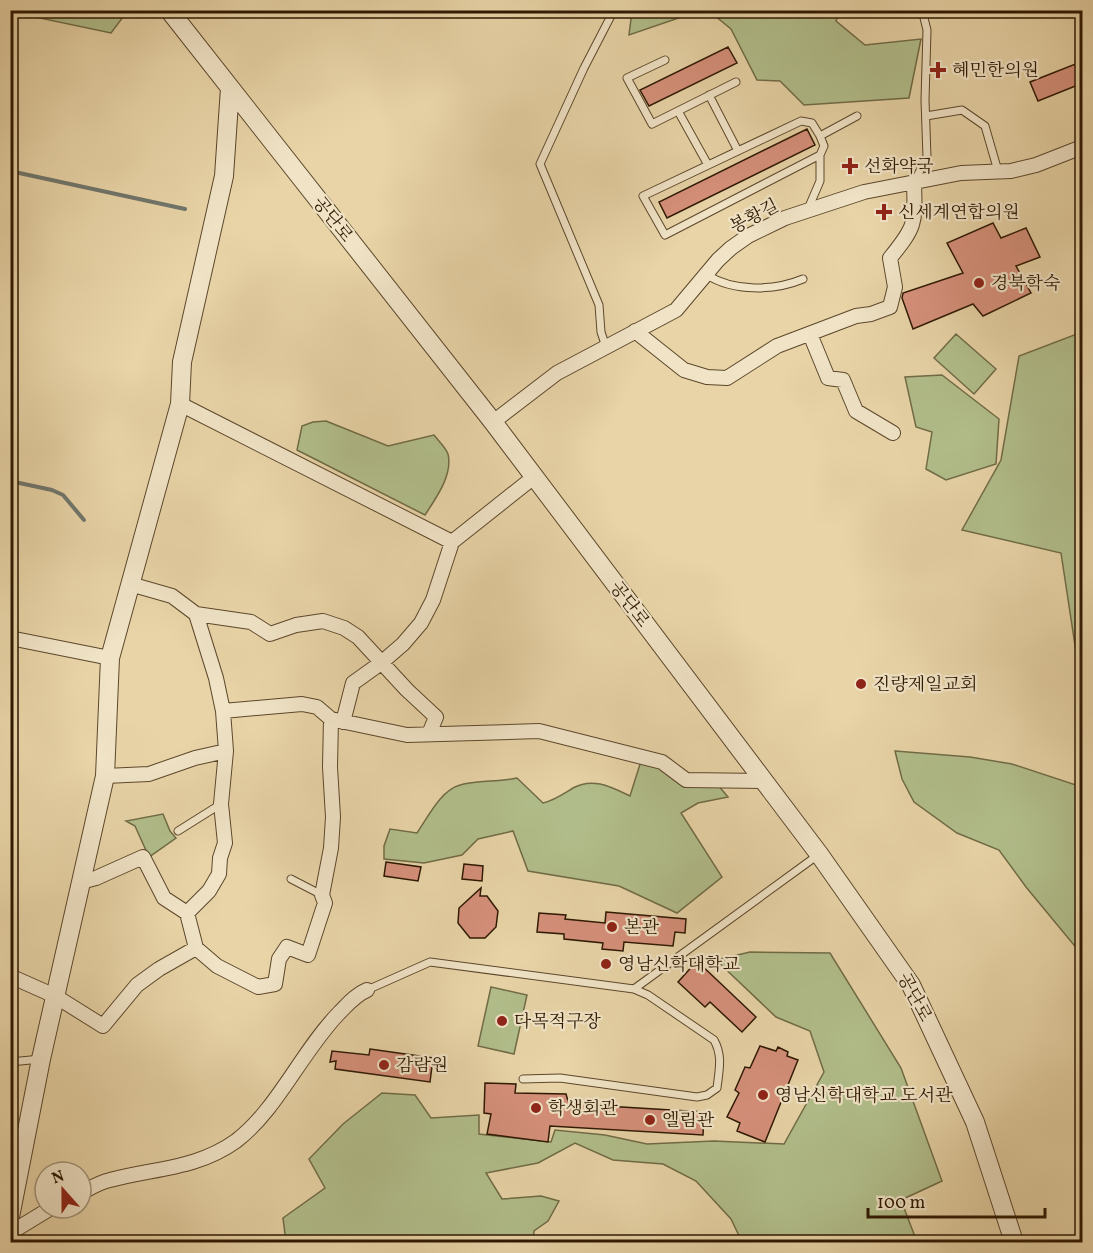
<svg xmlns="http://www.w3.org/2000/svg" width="1093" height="1253" font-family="Vollkorn,'Noto Serif KR',serif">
<rect width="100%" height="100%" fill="#e8d4a7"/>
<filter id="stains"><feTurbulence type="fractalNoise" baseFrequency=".00333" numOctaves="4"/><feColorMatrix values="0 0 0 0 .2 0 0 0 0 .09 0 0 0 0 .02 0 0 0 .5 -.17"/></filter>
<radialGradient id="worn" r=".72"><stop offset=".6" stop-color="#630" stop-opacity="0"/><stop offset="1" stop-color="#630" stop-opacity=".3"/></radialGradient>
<!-- green -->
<path fill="#b1be8b" stroke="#706b46" stroke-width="1.5" d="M11 10H123L126 13 111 33 11 12Z
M632 11V10L699 11 629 35Z
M709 11H840L836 21 865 45 921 39 909 98 804 105 780 81 757 80 731 29Z
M1082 332V668L1078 665 1061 553 962 530 1001 460 1019 356Z
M956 334 996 369 974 394 934 358Z
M942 375 999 419 996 464 946 480 926 469 932 432 916 427 905 377Z
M326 421 388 446 434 435C438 440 446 448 448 454 453 475 436 498 425 515L297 450 302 426 313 422Z
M895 751 970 757 1012 764 1082 787V946L1078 950 1026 887 999 850 957 833 914 802 902 779Z
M641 761 717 784 728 797 698 803 681 813 722 877 677 913 619 886 528 871 513 831 478 839 462 855 424 863 384 859V846L390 829 417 833C428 817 441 790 460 785 475 780 499 782 517 778L543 803C555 800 563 794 573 788 593 777 611 787 630 796Z
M163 814 170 831 176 838 149 857 135 826 126 821Z
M750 952 830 953 901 1068 942 1181 901 1200 917 1242H742L731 1219 696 1181 663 1164 613 1160 575 1143 538 1163 486 1173 502 1199 541 1196 559 1201 548 1221 534 1231 533 1242H286L283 1218 325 1188 309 1159 343 1124 382 1093 415 1095 431 1118 479 1115V1134L551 1142 555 1130 605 1135 647 1144 714 1141 784 1144 824 1072 810 1031 776 1017 716 960Z
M491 987 527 995 514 1054 478 1046Z"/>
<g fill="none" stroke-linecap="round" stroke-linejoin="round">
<!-- stream -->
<path stroke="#70766c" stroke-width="4" d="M10 171 185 209
M10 481 52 490 63 495 84 520"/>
</g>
<!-- building -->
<path fill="#d6907b" stroke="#2e1802" stroke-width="1.5" d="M728 47 737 63 649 106 640 90Z
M1083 61V83L1038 101 1030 82Z
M807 129 815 145 667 218 659 202Z
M993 223 1001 238 1026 228 1040 257 1016 266 1031 293 983 316 973 304 913 329 902 298 903 293 963 273 947 243Z
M386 862 421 867 418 881 384 876Z
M464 864 483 866 482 881 462 879Z
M481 888 480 896H487L498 911 496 927 485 938H470L458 923 459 908Z
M606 912 686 919 685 933 675 932 673 946 624 942 623 951 602 949 603 943 564 939V934L537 932 539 913 566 915 565 919 605 923Z
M697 961 756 1017 742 1032 710 1002 705 1007 678 982Z
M760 1046 776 1051 778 1047 788 1052 787 1056 798 1060 765 1142 737 1131 740 1123 727 1117 739 1093 735 1090 745 1067 750 1068Z
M370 1049 433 1058 430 1082 335 1069 336 1061 330 1062 332 1051 369 1055Z
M485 1083 516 1084 515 1093 566 1094 568 1101 589 1103V1105L704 1112 703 1135 550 1126 548 1142 487 1134 491 1114 484 1113Z"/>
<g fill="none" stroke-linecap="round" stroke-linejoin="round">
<defs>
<path id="service" d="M665 60 627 78 652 124 736 82
M709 95 738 151
M678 111 708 165
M926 116 962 110 985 126 998 171
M820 136 812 123 801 121 643 196 665 235 820 155
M914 182 927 157 925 100 927 30 922 10
M808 209 820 181V155L824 146 820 136 857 116
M707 275C734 292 774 291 803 279
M606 347 601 332 599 305 540 164 584 68 614 10
M178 831 221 804
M291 879 322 895
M634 989 818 855
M367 990 430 962 634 989 648 995 714 1040C723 1056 719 1070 717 1088L707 1095 697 1097 560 1078 523 1079
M10 1062 41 1059"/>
<path id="minor" d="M635 331 684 370 707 377 727 378 777 346 856 316 871 314 890 307 895 287 890 258C917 225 915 223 914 182
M810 334 828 378 843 380 856 411 893 433
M180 404 452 542 534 477
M493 422 557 373 676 310 718 260 731 248 748 236 785 218 864 192 961 173 1011 171 1036 165 1082 147
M196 614 251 622 270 634 296 625 323 621 344 628 358 637 407 690 436 717 429 734
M10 638 110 658
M223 711 302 704 317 707 331 719 407 735 539 731 662 762 686 780 764 781
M343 722 353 683 381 663 403 644 421 623 433 600 452 542
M105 776 149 774 195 758 226 751 223 711 216 678 196 614 172 596 130 584
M81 882 96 878 143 857 164 898 187 913 196 948
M187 913 209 891 219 874 220 858 225 843 221 804 226 751
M10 976 55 996 103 1026 137 985 159 969 196 948 217 966 258 987 275 984 279 959 287 947 308 955 325 903 322 895 331 848 333 817 330 767 331 719
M81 1193C90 1188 100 1182 110 1180 155 1168 197 1169 236 1141 277 1110 302 1051 339 1013 348 1004 355 995 367 990
M10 1233 51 1208"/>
<path id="tertiary" d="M169 10 493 422 819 854 911 985 975 1122 1014 1242
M10 1217 41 1059 105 776 110 658 180 404 182 362 224 176 230 88"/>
</defs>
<!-- service casing -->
<use href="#service" stroke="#5c472b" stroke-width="9"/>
<!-- minor casing -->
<use href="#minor" stroke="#5c472b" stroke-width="16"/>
<!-- tertiary casing -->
<use href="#tertiary" stroke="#5c472b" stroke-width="20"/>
<!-- service -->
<use href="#service" stroke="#f0e3c6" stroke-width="7"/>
<!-- minor -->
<use href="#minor" stroke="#f0e3c6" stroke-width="14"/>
<!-- tertiary -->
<use href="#tertiary" stroke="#f0e3c6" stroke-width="18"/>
</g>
<!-- markers -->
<g fill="#8f2418" stroke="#f0e3c6" stroke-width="2">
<path d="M935 61h6v6h6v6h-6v6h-6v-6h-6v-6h6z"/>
<path d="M847 157h6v6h6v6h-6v6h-6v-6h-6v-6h6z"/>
<path d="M881 203h6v6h6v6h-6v6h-6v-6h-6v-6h6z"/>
<circle cx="979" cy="283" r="6"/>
<circle cx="861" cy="684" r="6"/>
<circle cx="612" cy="927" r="6"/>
<circle cx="606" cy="964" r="6"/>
<circle cx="502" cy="1021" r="6"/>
<circle cx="384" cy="1065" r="6"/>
<circle cx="763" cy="1095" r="6"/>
<circle cx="536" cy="1108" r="6"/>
<circle cx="650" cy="1120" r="6"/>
</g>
<g text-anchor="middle" stroke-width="4.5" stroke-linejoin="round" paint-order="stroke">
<!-- poi labels -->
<g font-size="18" fill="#2e1802" stroke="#f0e3c6" text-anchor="start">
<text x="952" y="76">혜민한의원</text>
<text x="864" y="172">선화약국</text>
<text x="898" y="218">신세계연합의원</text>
<text x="991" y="289">경북학숙</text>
<text x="873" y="690">진량제일교회</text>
<text x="624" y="933">본관</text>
<text x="618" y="970">영남신학대학교</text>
<text x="514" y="1027">다목적구장</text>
<text x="396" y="1071">감람원</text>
<text x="775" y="1101">영남신학대학교 도서관</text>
<text x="548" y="1114">학생회관</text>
<text x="662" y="1126">엘림관</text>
</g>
<!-- street labels -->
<g font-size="18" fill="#2e1802" stroke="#f0e3c6">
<text transform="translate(754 216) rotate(-28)" y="6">봉황길</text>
<text transform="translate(333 219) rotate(52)" y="6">공단로</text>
<text transform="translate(630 604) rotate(53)" y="6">공단로</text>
<text transform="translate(915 997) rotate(62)" y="6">공단로</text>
</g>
</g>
<!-- margin -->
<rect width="1093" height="1253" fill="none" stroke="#e8d4a7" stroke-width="36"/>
<rect x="12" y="12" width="1069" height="1229" fill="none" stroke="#2e1802" stroke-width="3"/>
<rect x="18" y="18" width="1057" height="1217" fill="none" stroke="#2e1802" stroke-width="1.5"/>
<!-- north arrow -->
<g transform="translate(63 1190) rotate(339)"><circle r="28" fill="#f0e3c6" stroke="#a29278" stroke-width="1.5"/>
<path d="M0-4.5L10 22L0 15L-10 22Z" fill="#8f2418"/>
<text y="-9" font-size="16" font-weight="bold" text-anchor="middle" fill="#2e1802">N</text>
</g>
<!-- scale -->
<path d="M868 1208v9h177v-9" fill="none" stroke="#2e1802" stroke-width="3"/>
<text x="877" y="1208" font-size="18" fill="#2e1802" stroke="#f0e3c6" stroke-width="4.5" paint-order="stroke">100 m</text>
<rect width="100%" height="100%" filter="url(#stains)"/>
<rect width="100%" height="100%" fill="url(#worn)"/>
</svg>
